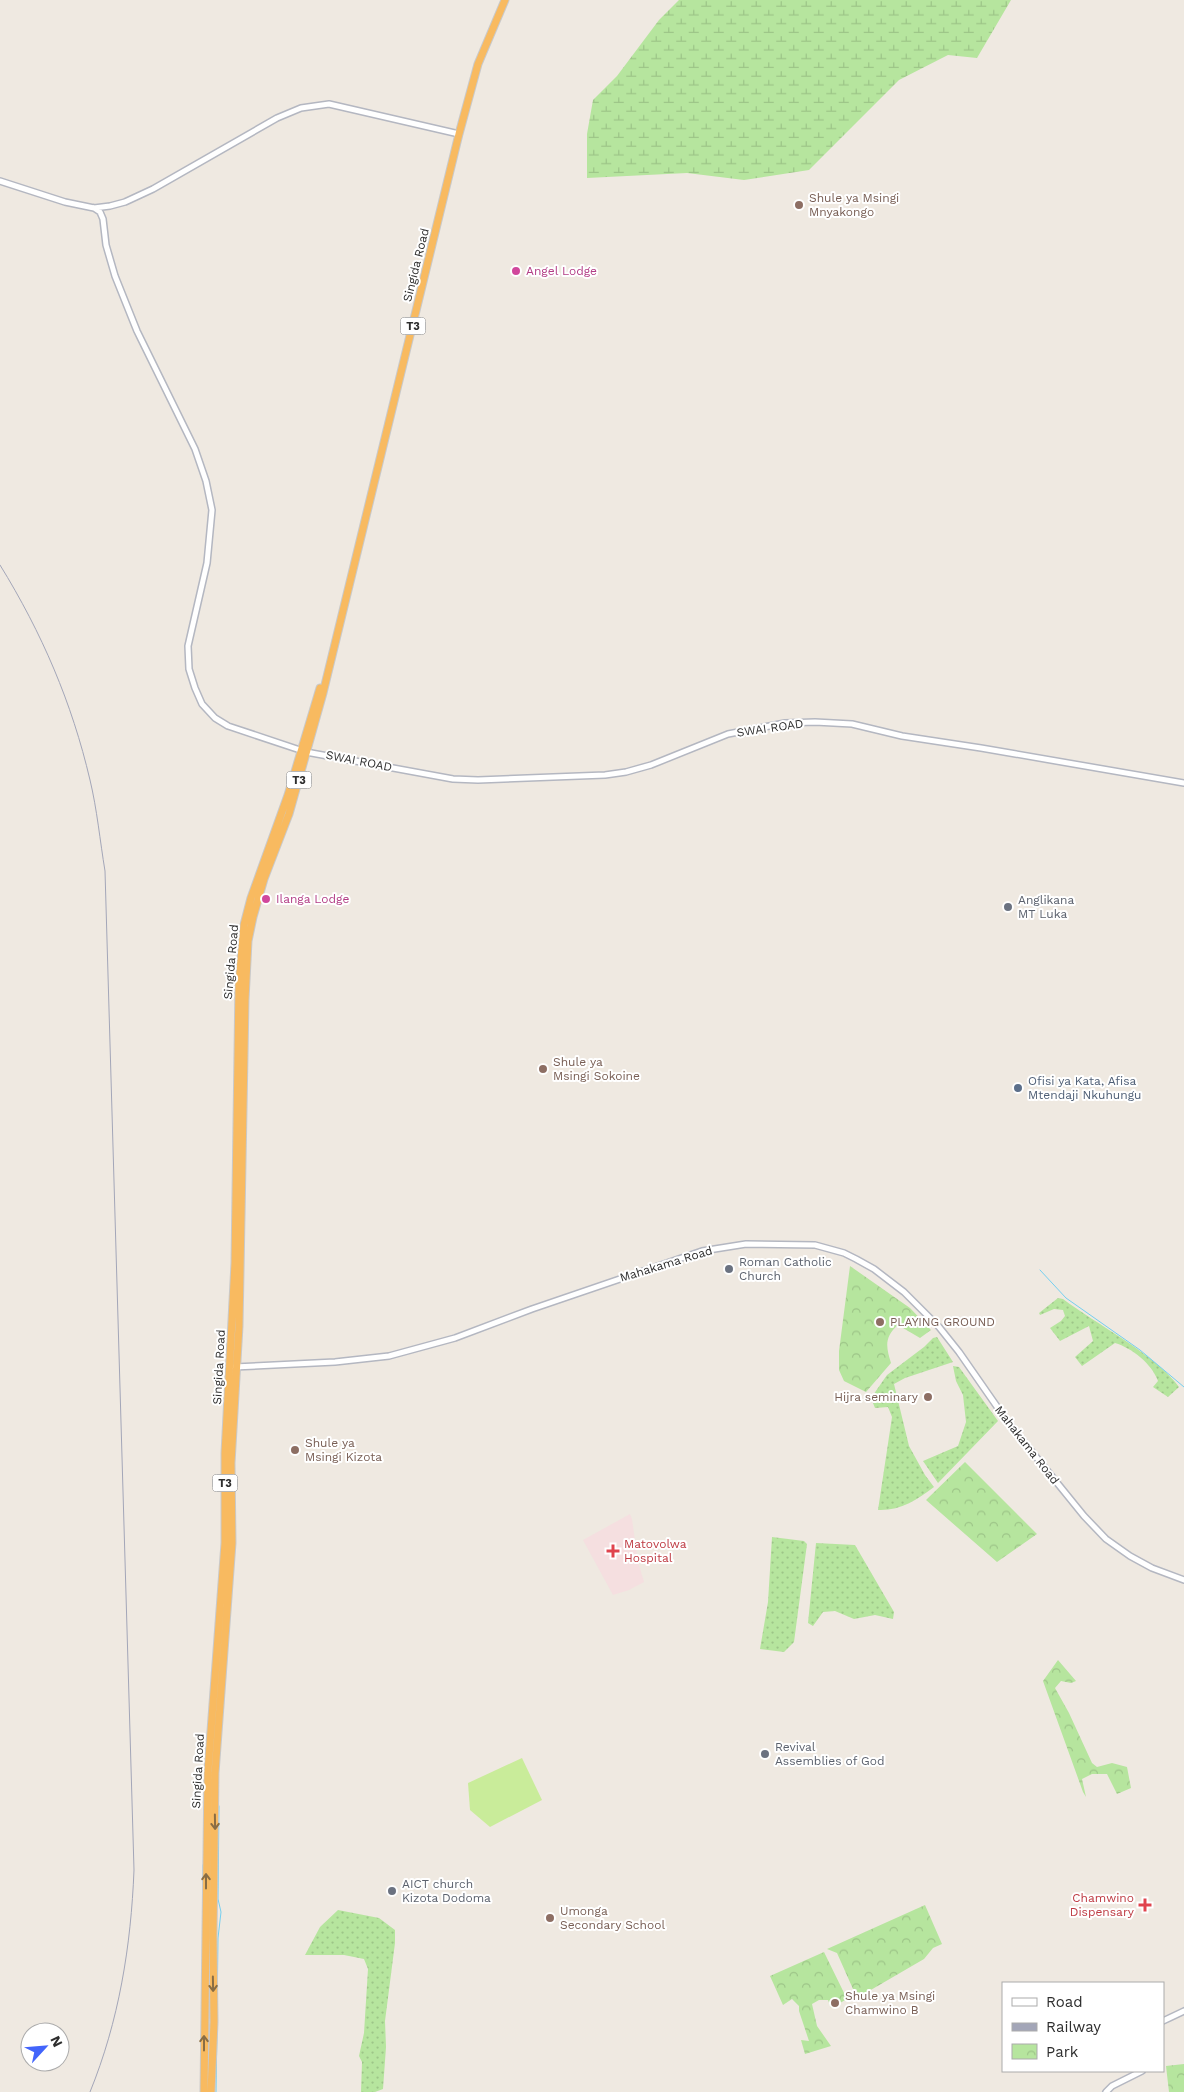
<svg xmlns="http://www.w3.org/2000/svg" width="1184" height="2092" font-family="'Work Sans',sans-serif">
<defs>
<pattern id="grass-dots" width="8" height="8" patternUnits="userSpaceOnUse" patternTransform="scale(1.25)"><rect width="8" height="8" fill="#b6e59e"/><path d="M2 2h.1M6 6h.1" fill="none" stroke="#9dc588" stroke-width="1.8" stroke-linecap="round"/></pattern>
<pattern id="wetland-marsh" width="20" height="14" patternUnits="userSpaceOnUse" patternTransform="scale(1.25)"><rect width="20" height="14" fill="#b6e59e"/><path d="M1 5h8M5 5V1M11 12h8M15 12V8" fill="none" stroke="#9dc588"/></pattern>
<pattern id="park-crowns" width="20" height="18" patternUnits="userSpaceOnUse" patternTransform="scale(1.25)"><rect width="20" height="18" fill="#b6e59e"/><path d="M2 6a3 3 0 1 1 6 0M12 15a3 3 0 1 1 6 0" fill="none" stroke="#9dc588"/></pattern>
</defs>
<rect width="100%" height="100%" fill="#efe9e1"/>
<!-- medical -->
<path fill="#f5dfe0" d="M630 1514 632 1519 638 1562 644 1582 629 1590 613 1595 583 1540Z"/>
<!-- grass -->
<path fill="url(#grass-dots)" d="M1058 1298 1063 1299C1096 1324 1155 1354 1179 1387L1168 1397 1153 1387 1158 1381C1152 1364 1132 1348 1115 1343L1082 1366 1075 1357 1093 1341 1089 1326 1060 1341 1050 1328 1061 1321 1065 1316 1063 1310 1054 1309 1040 1315 1039 1313Z
M937 1337 953 1362 905 1378 894 1384 909 1446 925 1475 934 1487C917 1500 900 1511 878 1510L892 1417 888 1407 875 1408 871 1398 887 1375 924 1347 933 1338Z
M953 1366 959 1367 998 1421 938 1483 923 1461 958 1446 966 1422 963 1395 956 1381Z
M772 1537 804 1541 807 1544 794 1642 784 1652 760 1649 768 1602Z
M816 1543 855 1545 894 1612 893 1619 875 1615 854 1619 835 1611 823 1612 813 1626 808 1623Z
M338 1910 379 1918 395 1930V1943L385 2021 386 2047 383 2089 375 2092H361L362 2062 359 2056 364 2033 368 1969 364 1959 344 1955H305L320 1927Z"/>
<!-- wetland -->
<path fill="url(#wetland-marsh)" d="M679 0H1011L977 58 948 55 899 80 809 170 744 180 687 173 587 178V134L593 100 617 76 659 20Z"/>
<!-- park -->
<path fill="url(#park-crowns)" d="M850 1266 910 1308 931 1330 920 1338 898 1325C884 1337 886 1347 891 1363L866 1392 844 1381 839 1370V1351Z
M965 1462 1037 1534 997 1562 926 1500Z
M1058 1660 1076 1681 1071 1683 1061 1681 1055 1688 1069 1713 1092 1763 1097 1767 1112 1763 1127 1767 1131 1788 1117 1794 1107 1774H1092L1082 1779 1086 1797 1083 1792 1043 1681Z
M925 1905 942 1944 933 1948 924 1959 857 1998 837 1953 827 1949Z
M824 1952 847 1999 831 2008 828 2000H819L812 2004 817 2026 831 2046 805 2054 801 2040 809 2041 799 2011V2006L792 1999 783 2005 770 1976Z
M1184 2064V2092H1169L1166 2066Z"/>
<!-- pitch -->
<path fill="#c9ec9a" d="M522 1758 542 1800 490 1827 470 1810 468 1783Z"/>
<g fill="none" stroke-linecap="round" stroke-linejoin="round">
<!-- stream -->
<path stroke="#75cff0" stroke-width="1" d="M1040 1270 1066 1298 1140 1350 1184 1387
M203 1888V1865
M217 2017 218 1938 221 1912 218 1899 219 1806
M216 2092 217 2029"/>
<defs>
<path id="tertiary" d="M0 181 65 202 94 208 110 206 125 202 153 189 277 118 301 108 329 104 459 134
M94 208 100 212 103 219 106 245 115 276 137 331 195 449 206 481 212 510 207 563 188 646 189 669 195 688 202 704 215 718 228 726 306 752 453 779 478 780 605 775 626 772 651 765 728 734 785 723 815 722 852 724 902 736 981 748 1184 783
M234 1367 335 1362 389 1356 455 1338 532 1309 702 1251 746 1244 815 1245 844 1253 856 1259 874 1269 904 1292 939 1327 959 1352 1007 1421 1084 1516 1106 1539 1130 1556 1152 1568 1184 1580
M1163 2021 1184 2011
M1106 2092 1112 2086 1142 2071"/>
<path id="trunk" d="M204 2092 208 1771 225 1543V1453L235 1263 239 983 244 925 251 898 288 795 320 688
M211 2092 214 2022 213 1937 215 1773 232 1543 231 1463 239 1326 245 1000 248 941 253 917 264 879 289 814 323 693 459 134 478 64 505 0"/>
</defs>
<!-- tertiary casing -->
<use href="#tertiary" stroke="#b4b7c1" stroke-width="8"/>
<!-- trunk casing -->
<use href="#trunk" stroke="#c9c9c9" stroke-width="9"/>
<!-- tertiary -->
<use href="#tertiary" stroke="#fff" stroke-width="5"/>
<!-- trunk -->
<use href="#trunk" stroke="#f8ba60" stroke-width="7"/>
<!-- rail -->
<path stroke="#a3a6b8" stroke-width="1" d="M0 565C42 633 72 703 90 780 97 809 100 841 105 871L134 1870C131 1946 119 2021 90 2092"/>
</g>
<!-- one-way arrows -->
<defs><path id="oneway-shaft" d="M-6 0H5M1.5-3L5.5 0L1.5 3" fill="none" stroke-width="1.6" stroke-linecap="round" stroke-linejoin="round" transform="scale(1.25)"/></defs>
<g stroke="#896d44">
<use href="#oneway-shaft" transform="translate(215 1822) rotate(89)"/>
<use href="#oneway-shaft" transform="translate(206 1881) rotate(-90)"/>
<use href="#oneway-shaft" transform="translate(213 1984) rotate(89)"/>
<use href="#oneway-shaft" transform="translate(204 2043) rotate(-90)"/>
</g>
<!-- markers -->
<g fill="#8d6e63" stroke="#fff" stroke-width="2">
<circle cx="799" cy="205" r="5"/>
<circle cx="543" cy="1069" r="5"/>
<circle cx="880" cy="1322" r="5"/>
<circle cx="928" cy="1397" r="5"/>
<circle cx="295" cy="1450" r="5"/>
<circle cx="550" cy="1918" r="5"/>
<circle cx="835" cy="2003" r="5"/>
</g>
<g fill="#d1479c" stroke="#fff" stroke-width="2">
<circle cx="516" cy="271" r="5"/>
<circle cx="266" cy="899" r="5"/>
</g>
<g fill="#6b7280" stroke="#fff" stroke-width="2">
<circle cx="1008" cy="907" r="5"/>
<circle cx="729" cy="1269" r="5"/>
<circle cx="765" cy="1754" r="5"/>
<circle cx="392" cy="1891" r="5"/>
</g>
<circle fill="#5c6f8a" stroke="#fff" stroke-width="2" cx="1018" cy="1088" r="5"/>
<g fill="#e0444e" stroke="#fff" stroke-width="2">
<path d="M610.5 1543.5h5v5h5v5h-5v5h-5v-5h-5v-5h5z"/>
<path d="M1142.5 1897.5h5v5h5v5h-5v5h-5v-5h-5v-5h5z"/>
</g>
<g text-anchor="middle" stroke-width="4" stroke-linejoin="round" paint-order="stroke">
<!-- shield labels -->
<g fill="#fff" stroke="#6d6d6d" stroke-width="1">
<rect x="400.5" y="317.5" width="25" height="17" rx="4"/>
<rect x="286.5" y="771.5" width="25" height="17" rx="4"/>
<rect x="212.5" y="1474.5" width="25" height="17" rx="4"/>
</g>
<g font-size="11" font-weight="bold" fill="#2e2e2e">
<text x="413" y="330">T3</text>
<text x="299" y="784">T3</text>
<text x="225" y="1487">T3</text>
</g>
<!-- education labels -->
<g font-size="12" fill="#785e54" stroke="#fff" text-anchor="start">
<text x="809" y="202">Shule ya Msingi<tspan x="809" dy="14">Mnyakongo</tspan></text>
<text x="553" y="1066">Shule ya<tspan x="553" dy="14">Msingi Sokoine</tspan></text>
<text x="890" y="1326">PLAYING GROUND</text>
<text x="918" y="1401" text-anchor="end">Hijra seminary</text>
<text x="305" y="1447">Shule ya<tspan x="305" dy="14">Msingi Kizota</tspan></text>
<text x="560" y="1915">Umonga<tspan x="560" dy="14">Secondary School</tspan></text>
<text x="845" y="2000">Shule ya Msingi<tspan x="845" dy="14">Chamwino B</tspan></text>
</g>
<!-- street labels -->
<g font-size="12" fill="#2e2e2e" stroke="#fff">
<text transform="translate(416 265) rotate(-76)" y="4">Singida Road</text>
<text transform="translate(770 728) rotate(-8)" y="4">SWAI ROAD</text>
<text transform="translate(359 761) rotate(11)" y="4">SWAI ROAD</text>
<text transform="translate(231 962) rotate(-85)" y="4">Singida Road</text>
<text transform="translate(666 1264) rotate(-17)" y="4">Mahakama Road</text>
<text transform="translate(219 1367) rotate(-87)" y="4">Singida Road</text>
<text transform="translate(1027 1445) rotate(52)" y="4">Mahakama Road</text>
<text transform="translate(198 1771) rotate(-87)" y="4">Singida Road</text>
</g>
<!-- hotel labels -->
<g font-size="12" fill="#b23c85" stroke="#fff" text-anchor="start">
<text x="526" y="275">Angel Lodge</text>
<text x="276" y="903">Ilanga Lodge</text>
</g>
<!-- worship labels -->
<g font-size="12" fill="#5b616d" stroke="#fff" text-anchor="start">
<text x="1018" y="904">Anglikana<tspan x="1018" dy="14">MT Luka</tspan></text>
<text x="739" y="1266">Roman Catholic<tspan x="739" dy="14">Church</tspan></text>
<text x="775" y="1751">Revival<tspan x="775" dy="14">Assemblies of God</tspan></text>
<text x="402" y="1888">AICT church<tspan x="402" dy="14">Kizota Dodoma</tspan></text>
</g>
<!-- service labels -->
<g font-size="12" fill="#4e5e75" stroke="#fff" text-anchor="start">
<text x="1028" y="1085">Ofisi ya Kata, Afisa<tspan x="1028" dy="14">Mtendaji Nkuhungu</tspan></text>
</g>
<!-- health labels -->
<g font-size="12" fill="#be3a42" stroke="#fff" text-anchor="start">
<text x="624" y="1548">Matovolwa<tspan x="624" dy="14">Hospital</tspan></text>
<text x="1134" y="1902" text-anchor="end">Chamwino<tspan x="1134" dy="14">Dispensary</tspan></text>
</g>
</g>
<!-- legend -->
<rect x="1002" y="1982" width="162" height="90" fill="#ffffff" stroke="#ababab"/>
<rect x="1012" y="1998" width="25" height="8" fill="#ffffff" stroke="#ababab"/>
<text x="1046" y="2007" font-size="15" fill="#2e2e2e">Road</text>
<rect x="1012" y="2023" width="25" height="8" fill="#a3a6b8" stroke="#ababab"/>
<text x="1046" y="2032" font-size="15" fill="#2e2e2e">Railway</text>
<rect x="1012" y="2044" width="25" height="15" fill="url(#park-crowns)" stroke="#ababab"/>
<text x="1046" y="2057" font-size="15" fill="#2e2e2e">Park</text>
<!-- north arrow -->
<g transform="translate(45 2047) rotate(64)"><circle r="24" fill="#ffffff" stroke="#ababab"/>
<path d="M0-4L9 19L0 12L-9 19Z" fill="#4264fb"/>
<text y="-8" font-size="14" font-weight="bold" text-anchor="middle" fill="#2e2e2e">N</text>
</g>
</svg>
